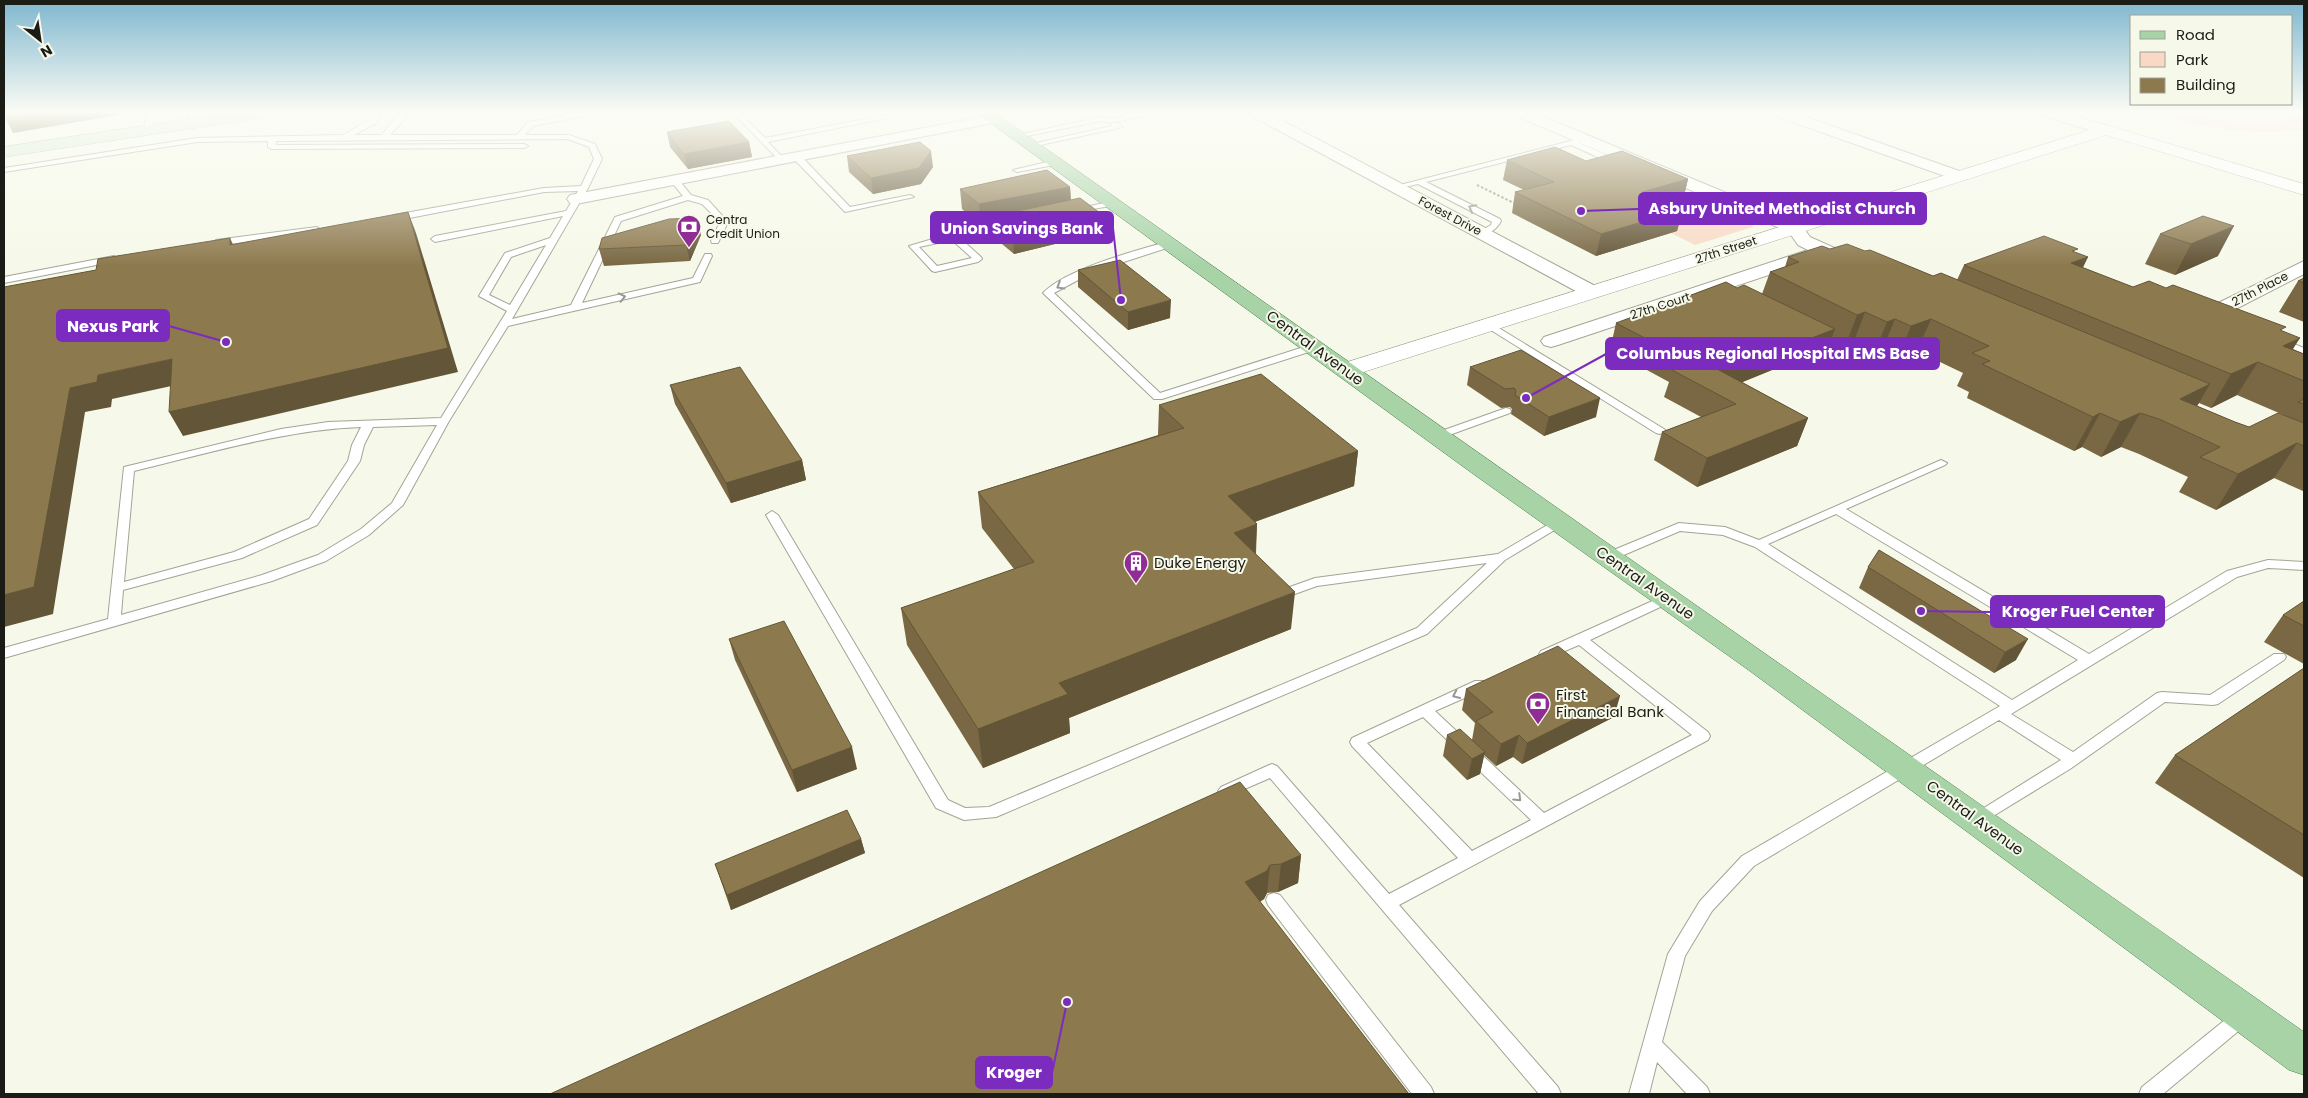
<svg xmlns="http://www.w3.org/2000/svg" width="2308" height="1098" font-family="Poppins,sans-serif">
<rect width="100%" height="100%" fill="#f6f9e9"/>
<!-- green -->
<path fill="#f9d9c5" d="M2146 112C2155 112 2165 111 2173 112 2195 115 2285 137 2296 112H2304V129C2251 136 2197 127 2146 112Z
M1696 195 1750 218 1753 227 1695 245 1671 233 1637 213Z"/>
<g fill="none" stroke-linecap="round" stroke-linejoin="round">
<defs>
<path id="service" d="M147 112H155L152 130 148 132 144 130Z
M189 112H197L196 125 189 123Z
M372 112H380L381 115 376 123 354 135H382L400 112H408L407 116 390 135H517L528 122 587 112H603L533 126 525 135H569L595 144 602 159 588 188 512 319 571 305 615 217 683 196 670 180 671 178H677L691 195 708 200 728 222 718 243H712L711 241 720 222 702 204 688 200 621 221 582 303 693 278 705 254H711L712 256 700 282 508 326 449 421 403 505 369 535 326 561 272 581 4 658V648L108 619 124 467 281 429 328 422 441 418 507 311 479 296 505 253 550 238 563 216 435 242 431 239 435 236 566 211 578 191 544 192 394 221 390 218 394 215 544 188 581 186 594 159 589 147 568 139 276 141V145L524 144 528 146 524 148 272 149 268 147V141L197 142 4 172V168L197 138 343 135 370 120 373 115ZM546 245 510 305 489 295 511 257ZM437 425 392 503 361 529 318 555 262 575 121 615 123 590 242 558 317 525 360 461 364 445 373 427ZM361 427 352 445 348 461 309 519 234 552 124 582 134 471C209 453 284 430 361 427Z
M732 112 742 114 758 112 745 118 765 138 893 114 891 112H899L902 115 768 142 784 159 780 161Z
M1146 112H1161L1110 123 1101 121 1017 138 1013 136 1101 117 1110 119Z
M1112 123H1118L1123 127 1031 147 1027 145 1112 126Z
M1586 137 1590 139 1589 141 1579 143 1621 161V165H1615L1571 145 1426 182 1500 219 1501 221C1497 229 1485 239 1477 233L1491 225 1492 222 1418 184 1396 189 1392 187Z
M793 154H799L850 207 910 195 914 197 845 212 793 158Z
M1056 160H1059V164L1017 172 1013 170Z
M1113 201H1116V205L1076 212 1072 210Z
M1005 222 1008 223V227L960 238 981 257 982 259 978 262 935 272 932 271 909 246 953 233ZM952 240 972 258 937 266 919 247Z
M317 227 321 230 320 232 216 246 212 243 216 240Z
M1170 241 1173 242V246L1093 272 1054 293 1160 393 1310 345H1318V349L1162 399H1154L1043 293C1066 269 1137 250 1170 241Z
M114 256 118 259 117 261 4 283V277Z
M1489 322 1664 429 1666 431 1660 434 1656 433 1486 327V323Z
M2279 338 2304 348V354L2276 343V339Z
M1506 408 1510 409 1511 411 1510 413 1441 438H1433L1431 436 1433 434Z
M1941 460 1947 463 1945 465 1846 509 2089 654 2227 571 2268 560 2304 562V570L2268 568 2237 577 2011 714 2073 752 2157 693 2162 692 2210 695 2274 654H2284L2286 657 2284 660 2218 704 2213 705 2165 702 2070 769 1977 826 1971 824 1969 820 1971 816 2061 760 1999 720 1754 866 1712 911 1685 956 1662 1042 1707 1087 1710 1094H1687L1657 1062 1649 1094H1629L1668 954 1700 901 1742 856 2000 706 1755 547 1723 535 1680 531 1612 560 1608 561 1602 557 1604 554 1679 523 1725 527 1759 540ZM1836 514 2078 660 2012 700 1768 544Z
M772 511 778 515 948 800 965 808 989 807 1417 628 1487 563 1317 586 1278 600 1273 599 1271 596 1273 593 1315 578 1498 554 1556 520 1560 519 1566 523 1505 560 1427 634 996 817 964 820 936 808 766 515Z
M1668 594 1673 595 1675 598 1673 601 1590 640 1708 732 1710 736 1708 740 1399 905 1558 1087 1561 1094H1539L1270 778 1226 797 1221 795 1218 791 1221 787 1267 766 1272 764 1277 766 1389 894 1458 858 1352 746 1350 742 1352 738 1475 681H1485L1487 685 1485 689 1435 711 1544 813 1692 735 1579 645 1546 659 1541 657 1539 654 1541 651ZM1423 717 1531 820 1472 851 1367 743Z
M1274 893 1280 895 1431 1087 1434 1094H1412L1268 905 1266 900 1268 895Z
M2242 1009 2248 1011 2251 1017 2248 1023 2163 1094H2139L2142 1087 2236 1011Z"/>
<path id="minor" d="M1248 112H1266L1599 288 1602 292 1599 296 1592 298 1585 296 1250 115Z
M1512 112H1532L1801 224 1810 237 1857 258 1859 262 1857 266 1850 268 1843 266 1823 257 1558 345 1551 347 1544 345 1541 341 1544 337 1808 250 1798 245 1789 232 1514 115Z
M1771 112H1792L1965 173 1967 176 1965 179H1953L1773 115Z
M2039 112H2062L2111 127 2114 130 2111 133 2106 135 2041 115Z
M993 115 1000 119 998 122 576 204 570 203 567 199 570 195 576 194Z
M2304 261V274L2224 315 2217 317 2210 315 2207 311 2210 307Z
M1797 326 1842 347 1846 351 1842 355C1825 360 1805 344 1790 336L1787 332 1790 328Z"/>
<path id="tertiary" d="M2106 125 2304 184V195L2106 135 1354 375 1346 377 1338 375 1335 370 1338 365Z"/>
<path id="secondary" d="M235 112H274L271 115 266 117 4 157V147Z"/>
<path id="primary" d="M976 112H994C1430 420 1868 725 2304 1032V1075L2289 1070 1750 671 1472 473Z"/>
</defs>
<!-- service casing -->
<use href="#service" stroke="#a2a495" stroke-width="2"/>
<!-- minor casing -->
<use href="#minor" stroke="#a2a495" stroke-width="2"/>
<!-- tertiary casing -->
<use href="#tertiary" stroke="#a2a495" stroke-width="1"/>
<!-- secondary casing -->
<use href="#secondary" stroke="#a2a495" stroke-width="1"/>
<!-- primary casing -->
<use href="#primary" stroke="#50804f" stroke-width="1"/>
<!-- path -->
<path stroke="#96988c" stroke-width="2" stroke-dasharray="2.5 2" stroke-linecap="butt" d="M1477 185 1516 204"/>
<!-- service -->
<use href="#service" fill="#fff" fill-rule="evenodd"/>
<!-- minor -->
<use href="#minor" fill="#fff" fill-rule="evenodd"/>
<!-- tertiary -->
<use href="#tertiary" fill="#fff" fill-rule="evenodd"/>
<!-- secondary -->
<use href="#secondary" fill="#d3e9d3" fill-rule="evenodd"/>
<!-- primary -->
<use href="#primary" fill="#a7d3a7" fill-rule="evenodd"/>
</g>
<!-- wall -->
<path fill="#796843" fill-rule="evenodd" d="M667 132 749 142 752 157 688 169 670 147Z
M847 156 933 167 921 184 873 194 849 172Z
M1507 160 1586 161 1688 179 1683 200 1669 204 1683 210 1677 231 1596 256 1512 213 1515 192 1524 190 1503 180Z
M1070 187 1071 200 1104 216V232L1014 254 990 234V224L981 226 962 209 960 189Z
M2203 216 2218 256 2175 275 2145 264 2160 234Z
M701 235 690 261 604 266 599 249Z
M1830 249 1865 251 1933 276 1957 280 1964 265 2076 253 2088 257 2082 268 2133 287 2284 332 2293 349 2304 354V490L2303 491 2274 478 2216 510 2179 492 2188 477 2139 454 2121 447 2101 457 2082 447 2074 451 1967 398 1969 392 1957 386 1963 373 1917 351 1898 359 1882 351 1874 354 1853 344 1845 347 1831 340 1825 356 1795 368 1787 364 1742 382 1808 418 1797 446 1697 487 1654 460 1662 432 1701 417 1664 397 1669 382 1610 350 1616 323 1737 288 1762 294 1770 272 1785 267 1788 257ZM2237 395 2286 416 2249 427 2235 422 2197 406 2199 403 2211 408Z
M1078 270 1170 318 1128 330 1078 287Z
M2304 278V322L2279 312 2298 281Z
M1470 367 1596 417 1544 436 1511 414 1512 409 1510 407 1501 408 1467 385Z
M670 385 802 460 806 480 731 503 675 404Z
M1159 405 1358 451 1354 486 1255 522 1257 524 1256 554 1291 629 1069 718 1070 733 983 768 907 645 901 608 1014 569 982 528 978 492 1158 435Z
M1879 550 2016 660 1994 673 1859 588 1868 567Z
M2304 601V664L2264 642 2283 615Z
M729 639 857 769 797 792 735 660Z
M2304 668V878L2155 783 2175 755Z
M1466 689 1614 717 1522 764 1513 757 1496 766 1484 755 1480 774 1467 780 1443 756 1447 735 1472 740 1475 723 1462 710Z
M861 839 865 853 731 910 715 864Z
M1301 855 1298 883 1278 892 1267 893 1264 899 1260 902 550 1094Z"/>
<!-- shaded-wall -->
<path fill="#635537" d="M46 112H118V115L13 133 6 119Z
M1124 112H1137L1124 114Z
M749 142 752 157 688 169 684 154Z
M931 151 933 167 921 184 873 194 871 178Z
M1688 179 1683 200 1637 213 1642 192Z
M1070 187 1071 208 989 217 990 224 981 226 979 204Z
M1683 210 1677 231 1596 256 1601 234Z
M408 212 416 233 458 372 183 436 169 412Z
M1104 216V232L1014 254 1013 237Z
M697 218 701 235 690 261 686 245Z
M2234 226 2218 256 2175 275 2191 244Z
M230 238 240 259 230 245Z
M2088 257 2073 288 2071 263Z
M1171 300 1170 318 1128 330V312Z
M1865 312 1853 344 1845 347 1857 315Z
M1895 319 1882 351 1874 354 1887 322Z
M1931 319 1917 351 1898 359 1911 326Z
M1835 329 1825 356 1795 368 1804 341Z
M1796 338 1787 364 1716 393 1717 369Z
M2300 338 2279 371 2283 346Z
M172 359 185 383 112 399 111 407 85 412 53 614 4 627V595L70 388 98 375Z
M2258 362 2237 395 2211 408 2231 374Z
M2210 384 2190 418 2180 399Z
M1600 398 1596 417 1544 436 1549 417Z
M2100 413 2082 447 2074 451 2093 417Z
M2140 413 2121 447 2101 457 2120 422Z
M1808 418 1797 446 1697 487 1707 458Z
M2297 443 2274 478 2216 510 2238 474Z
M1358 451 1354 486 1226 532 1228 496Z
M802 460 806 480 731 503 726 483Z
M1257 524 1255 560 1234 533Z
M1295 592 1291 629 1069 718 1070 733 983 768 978 729 1059 683Z
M2028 639 2016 660 1994 673 2005 652Z
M1620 696 1614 717 1522 764 1527 743Z
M1519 735 1513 757 1496 766 1501 744Z
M852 747 857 769 797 792 792 770Z
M1485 752 1480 774 1467 780 1472 759Z
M861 839 865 853 731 910 727 895Z
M1301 855 1298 883 1278 892 1281 864Z
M1270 865 1267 893 1264 899 1243 910 1245 882Z"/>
<!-- building -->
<path fill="#8d794e" stroke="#635537" d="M8 112H46L6 119Z
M729 121 749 142 684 154 667 132Z
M920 142 931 151 919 168 871 178 847 156Z
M1555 147 1586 161 1622 151 1688 179 1642 192 1683 210 1601 234 1515 192 1554 182 1507 160Z
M1047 170 1070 187 979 204 960 189Z
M1080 198 1104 216 1013 237 989 217Z
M408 212 448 348 169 412 172 359 98 375 97 382 70 388 34 587 4 595V287L96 270 98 259 230 238V245Z
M2203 216 2234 226 2191 244 2160 234Z
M697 218 686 245 599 249 602 238 669 219Z
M2044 236 2078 249 2072 251 2088 257 2071 263 2133 287 2149 281 2166 288 2173 285 2286 327 2280 330 2300 338 2283 346 2304 354V381L2258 362 2231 374 1964 265Z
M1847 244 1865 251 1870 250 1933 276 1941 273 2210 384 2180 399 2235 422 2249 427 2278 413 2304 423V446L2297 443 2238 474 2200 457 2220 447 2159 419 2140 413 2120 422 2100 413 2093 417 1982 364 1990 361 1972 353 1989 346 1931 319 1911 326 1895 319 1887 322 1865 312 1857 315 1770 272 1799 262 1788 257 1822 246 1830 249Z
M1120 260 1171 300 1128 312 1078 270Z
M2304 278V283L2298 281Z
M1726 282 1737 288 1744 285 1835 329 1804 341 1796 338 1717 369 1808 418 1707 458 1662 432 1736 404 1672 370 1691 362 1616 323Z
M1521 350 1600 398 1549 417 1515 395 1516 391 1514 388 1505 389 1470 367Z
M740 367 802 460 726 483 670 385Z
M1261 374 1358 451 1228 496 1257 524 1234 533 1295 592 1059 683 1068 694 978 729 901 608 1034 562 978 492 1184 428 1159 405Z
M2304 399V404L2298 402Z
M1879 550 2028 639 2005 652 1868 567Z
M2304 601V626L2283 615Z
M784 621 852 747 792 770 729 639Z
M1558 646 1620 696 1527 743 1519 735 1501 744 1476 721 1493 712 1466 689Z
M2304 668V835L2175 755Z
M1460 729 1485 752 1472 759 1447 735Z
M1240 782 1301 855 1281 864 1270 865 1267 871 1245 882 1409 1094H550Z
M847 810 861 839 727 895 715 864Z"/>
<!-- one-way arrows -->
<defs><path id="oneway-chevron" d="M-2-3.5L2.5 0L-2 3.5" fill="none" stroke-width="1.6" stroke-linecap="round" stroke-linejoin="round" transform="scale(1.25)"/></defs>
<g stroke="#989996">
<use href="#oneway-chevron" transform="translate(1472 208) rotate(-152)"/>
<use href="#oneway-chevron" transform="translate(1060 286) rotate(149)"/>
<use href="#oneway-chevron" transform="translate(622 297) rotate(-13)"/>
<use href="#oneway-chevron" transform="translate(1456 695) rotate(155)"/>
<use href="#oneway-chevron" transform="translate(1518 798) rotate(44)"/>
</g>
<!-- sky -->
<linearGradient id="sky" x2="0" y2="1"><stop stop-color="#7fb7cf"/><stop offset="0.42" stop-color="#fbfcf5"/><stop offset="1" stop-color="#fbfcf5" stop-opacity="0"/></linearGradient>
<rect width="2308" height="266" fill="url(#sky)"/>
<!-- icons -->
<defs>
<symbol id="bank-pin" viewBox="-11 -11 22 30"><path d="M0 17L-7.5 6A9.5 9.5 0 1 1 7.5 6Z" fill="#8f2d94" stroke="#f6f9e9"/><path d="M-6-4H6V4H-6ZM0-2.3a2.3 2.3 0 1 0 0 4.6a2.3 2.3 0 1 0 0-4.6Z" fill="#fff"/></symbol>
<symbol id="building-pin" viewBox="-11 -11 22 30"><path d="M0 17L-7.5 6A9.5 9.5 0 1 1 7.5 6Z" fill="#8f2d94" stroke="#f6f9e9"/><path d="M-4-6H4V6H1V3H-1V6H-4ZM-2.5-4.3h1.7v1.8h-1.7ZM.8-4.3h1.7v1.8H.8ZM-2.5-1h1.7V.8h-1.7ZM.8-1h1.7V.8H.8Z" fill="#fff"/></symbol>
</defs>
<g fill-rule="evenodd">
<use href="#bank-pin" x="675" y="213" width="28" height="38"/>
<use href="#building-pin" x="1122" y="549" width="28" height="38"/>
<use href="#bank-pin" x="1524" y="690" width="28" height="38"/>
</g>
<g text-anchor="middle" stroke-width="4" stroke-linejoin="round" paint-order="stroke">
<!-- far-street labels -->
<g font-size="12" fill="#1b1c16" stroke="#f6f9e9">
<text transform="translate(1450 216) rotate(28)" y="4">Forest Drive</text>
<text transform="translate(1726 250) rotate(-18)" y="4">27th Street</text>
<text transform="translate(2260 289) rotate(-27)" y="4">27th Place</text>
<text transform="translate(1660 306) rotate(-18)" y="4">27th Court</text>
</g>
<!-- far-poi labels -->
<g font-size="12" fill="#1b1c16" stroke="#f6f9e9" text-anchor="start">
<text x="706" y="224">Centra<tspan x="706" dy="14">Credit Union</tspan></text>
</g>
<!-- street labels -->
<g font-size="15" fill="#1b1c16" stroke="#f6f9e9">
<text transform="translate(1315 348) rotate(36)" y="5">Central Avenue</text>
<text transform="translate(1645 583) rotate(35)" y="5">Central Avenue</text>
<text transform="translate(1975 818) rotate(36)" y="5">Central Avenue</text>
</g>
<!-- poi labels -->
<g font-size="15" fill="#1b1c16" stroke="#f6f9e9" text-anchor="start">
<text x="1154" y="568">Duke Energy</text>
<text x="1556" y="700">First<tspan x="1556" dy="17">Financial Bank</tspan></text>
</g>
</g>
<!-- callouts -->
<path fill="none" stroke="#7b2cbf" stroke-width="2" d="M1581 211L1639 209M1121 300L1113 228M226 342L169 326M1526 398L1606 354M1921 611L1991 612M1067 1002L1052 1073"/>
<g fill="#7b2cbf" stroke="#f6f9e9" stroke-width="2">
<circle cx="1581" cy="211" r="5"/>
<circle cx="1121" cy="300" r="5"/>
<circle cx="226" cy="342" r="5"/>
<circle cx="1526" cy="398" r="5"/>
<circle cx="1921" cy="611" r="5"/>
<circle cx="1067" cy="1002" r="5"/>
</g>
<g fill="#7b2cbf" stroke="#7b2cbf" stroke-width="2">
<rect x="1639" y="193" width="287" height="31" rx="5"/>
<rect x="931" y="212" width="182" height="31" rx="5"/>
<rect x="57" y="310" width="112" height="31" rx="5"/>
<rect x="1606" y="338" width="333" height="31" rx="5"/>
<rect x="1991" y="596" width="173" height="31" rx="5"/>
<rect x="976" y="1057" width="76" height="31" rx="5"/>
</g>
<g font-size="16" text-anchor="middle" font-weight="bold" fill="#fff">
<text x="1782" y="214">Asbury United Methodist Church</text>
<text x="1022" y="234">Union Savings Bank</text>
<text x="113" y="332">Nexus Park</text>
<text x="1773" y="359">Columbus Regional Hospital EMS Base</text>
<text x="2078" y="617">Kroger Fuel Center</text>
<text x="1014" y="1078">Kroger</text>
</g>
<!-- border -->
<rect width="2308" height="1098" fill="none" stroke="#1b1c16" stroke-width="10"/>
<!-- legend -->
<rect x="2130" y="15" width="162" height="90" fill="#f6f9e9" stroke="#9ea195"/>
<rect x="2140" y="31" width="25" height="8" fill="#a7d3a7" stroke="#9ea195"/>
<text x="2176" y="40" font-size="15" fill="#1b1c16">Road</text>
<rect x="2140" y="52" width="25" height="15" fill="#f9d9c5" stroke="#9ea195"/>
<text x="2176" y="65" font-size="15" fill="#1b1c16">Park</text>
<rect x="2140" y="78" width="25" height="15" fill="#8d794e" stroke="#9ea195"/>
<text x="2176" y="90" font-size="15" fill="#1b1c16">Building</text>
<!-- north arrow -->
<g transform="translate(40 40) rotate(150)" stroke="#f6f9e9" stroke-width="4" paint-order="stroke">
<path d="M0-4L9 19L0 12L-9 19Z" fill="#1b1c16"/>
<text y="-8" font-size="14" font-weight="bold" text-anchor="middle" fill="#1b1c16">N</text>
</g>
</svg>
